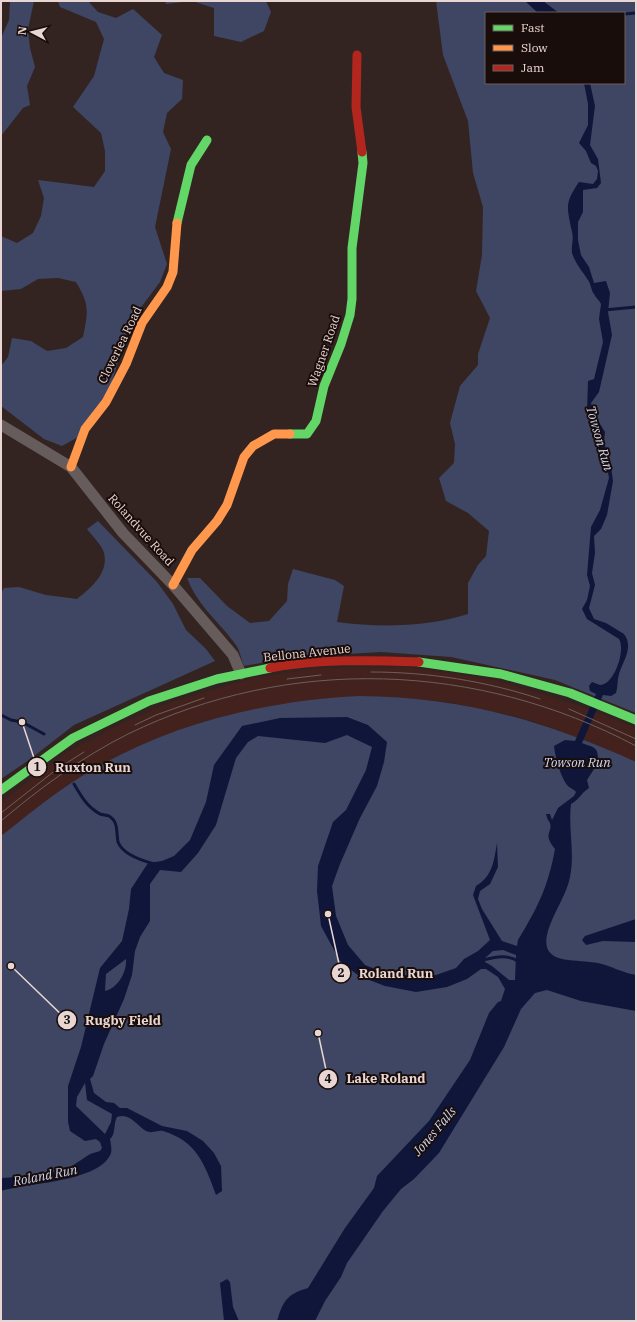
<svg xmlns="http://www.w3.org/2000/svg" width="637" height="1322" font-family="'IBM Plex Serif',serif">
<rect width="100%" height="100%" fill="#332422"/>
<!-- built -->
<path fill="#43221d" d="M407 667 495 680 580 706 636 728V762L551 727 515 716 448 702 389 697 359 696 304 701 228 715 198 723 127 751 70 783 36 809 1 840V803L4 800 68 752 118 725 169 703 249 679 316 668Z"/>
<!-- green -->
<path fill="#3e4663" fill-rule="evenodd" d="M10 1H34L28 29 30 48 35 67 27 86 30 105 23 108 1 136V38L9 20Z
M58 1H88L98 12 116 18 133 9 162 35 154 57 164 73 183 80 182 99 167 113 163 132 171 149 155 227 167 264 160 282 136 314 127 331 110 389 78 437 62 446 44 439 1 406V366L8 357 12 338 31 341 47 351 66 348 83 337C88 312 90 305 76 282L58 278 38 279 21 289 1 291V236L17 243 33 233 41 216 44 198 38 180 94 187 105 171V151L101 133 73 107 94 76 104 39 96 22 60 7Z
M165 1H266L271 12 264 31 241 42 214 36V8L192 1 166 4Z
M436 1H636V713L555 680 451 657 381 652 294 657 244 666C241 659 240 651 236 645 218 620 199 608 187 578H200L227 606 250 623 269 621 287 601 288 584 293 569 335 580 344 586 337 622C379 628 427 627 468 614V583L478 565 486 556 489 531 468 513 446 501 439 478 454 463 455 444 450 423 460 386 478 365V354L490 318 476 291 482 255 483 207 473 173 468 121 443 55ZM486 13H624V83H486Z
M98 521 157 582 173 604 186 630 206 649 215 661 74 725 29 760 1 779V593L4 588 19 587 46 595 77 599C91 588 109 573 104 553 102 545 92 536 87 529Z
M359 696C463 697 542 720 636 762V1321H1V836C24 818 47 799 71 783 157 727 258 701 359 696Z"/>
<!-- water -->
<path fill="#10163a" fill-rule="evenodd" d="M525 1H543L559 13H538Z
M584 83H590L595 106 590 145 598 159 601 183 597 188 583 190V212L578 222V240L581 255 589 267 594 283 606 281 610 293 608 312 612 335 599 392 591 403 595 416 605 432 604 443 610 459 613 481 607 515 601 529 594 536 595 553 592 573 595 585 589 608 594 619 606 623 624 634C634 647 623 661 619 674 617 680 618 687 616 693L611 696 603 695 582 743C593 748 599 745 598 763L587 780 589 788C581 793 579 800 571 804 568 828 575 853 570 877 567 893 556 909 550 925 534 967 573 958 598 963 611 966 623 973 636 975V1011L581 1001 547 990 535 993 521 1009 504 1047 439 1153 414 1179 401 1189 383 1211 347 1263 341 1277 325 1301 315 1321H277C283 1301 287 1294 308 1288L345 1228 374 1188 377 1176 429 1121 470 1060 489 1013 498 1002 501 1001 505 989 498 977 486 969H481L467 979 447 987 416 992 385 986 359 976 340 961 321 926 317 891 318 866 333 822 346 810 366 770 372 747 347 735 325 743 258 736 248 742 236 758 216 825 198 853 181 872 160 870 150 884V921L140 937 135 951 132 975 124 999 104 1044 93 1076 90 1079 94 1093 106 1102 114 1103 120 1108H127L162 1126 187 1131 203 1141 214 1153 221 1166 222 1191 216 1195C205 1165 197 1141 163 1131 157 1130 152 1134 146 1131 136 1125 130 1112 117 1117 113 1124 116 1134 110 1139 111 1146 113 1152 109 1157 94 1182 27 1183 1 1191V1178L35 1176 69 1168 90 1154 100 1151 102 1148 100 1142 96 1139 85 1141 70 1131 68 1122V1086L81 1047 100 968 122 941 129 909 131 889 148 863 162 861 174 856 190 840 206 802 214 765 242 726 280 718 347 717 368 725 387 742 384 762 377 786 360 818 340 864 332 886 336 916 348 945 365 965 385 973 414 976 436 975 456 968 464 959 478 951 490 940 473 895 476 886C493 876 494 860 497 843L498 867 490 884 480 891 478 899 482 909 502 941 517 946 518 940C538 907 548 887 555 849 542 833 553 833 550 823 548 820 547 818 546 814H550L552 820 558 808 574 796 576 792C574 789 571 789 568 786 561 779 555 756 554 746L565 740 575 741 596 694 590 691 589 686 592 682 600 685C614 685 626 650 619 639L587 619 582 609 587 600 590 586 587 575 591 527 600 510 609 478 606 461 597 448 593 426 587 411 588 381 594 379 603 342 599 319 601 304C599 300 596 298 594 294 591 290 591 284 588 280 583 272 575 263 572 253 571 246 574 239 572 232 567 207 564 204 579 182L593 184 597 179 598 171 596 166 591 163 586 151 579 143 588 125V104ZM503 950 516 955 515 980H509L492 966 485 962V958L493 951ZM126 959C127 972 118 988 105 991L106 974ZM85 1083 87 1100 112 1114 111 1122 105 1134 76 1106 77 1097Z
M636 919V942L603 941 586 945 582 940 585 936Z
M227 1279 230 1282 233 1307 239 1321H224L220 1283Z"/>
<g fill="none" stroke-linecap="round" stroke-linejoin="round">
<!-- stream -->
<path stroke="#10163a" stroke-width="3" d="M624 14 636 13
M604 310 636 307
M1 715 11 720 22 722 44 734
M74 784C81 796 87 807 100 814 103 815 107 815 109 816 119 822 116 833 118 842 123 855 143 861 155 864
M483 960C496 957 508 954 519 962"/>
<!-- street -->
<path stroke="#655c5b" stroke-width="11" d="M1 425 71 467 123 533 173 585 233 655 241 674"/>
<!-- fast -->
<path stroke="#63d668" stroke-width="9" d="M177 223 191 165 207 140
M290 434H307L316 421 324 386 341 344 350 315 352 299V248L363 163 362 152
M419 662 501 674 570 693 636 720
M1 790 73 738 149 701 217 679 270 668"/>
<!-- slow -->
<path stroke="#ff974d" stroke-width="9" d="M71 467 85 429 106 402 126 364 142 323 167 287 173 272 177 223
M173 585 192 550 217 521 227 505 244 457 253 446 274 434H290"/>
<!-- jam -->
<path stroke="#b3261e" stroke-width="9" d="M357 55 356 107 362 152
M270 668C319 659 369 660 419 662"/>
<!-- tram -->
<path stroke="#6a605e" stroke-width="1" d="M371 672C428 672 486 681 540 699
M287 679 321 675
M569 709 636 739
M135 725 156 715 204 698
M1 813 57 769 84 752
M1 821C40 788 82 757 128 734 290 655 478 662 636 746"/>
</g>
<g text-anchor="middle" stroke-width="4" stroke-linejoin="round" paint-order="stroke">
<!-- street labels -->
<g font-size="12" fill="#e9d6d2" stroke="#190d0b">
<text transform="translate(120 345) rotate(-64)" y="4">Cloverlea Road</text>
<text transform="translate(324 351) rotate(-71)" y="4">Wagner Road</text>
<text transform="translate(141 530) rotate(48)" y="4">Rolandvue Road</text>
<text transform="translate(307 653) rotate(-6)" y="4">Bellona Avenue</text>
</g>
<!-- water labels -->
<g font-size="13" font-style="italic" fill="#ced8f6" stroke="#190d0b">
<text transform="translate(600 438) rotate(74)" y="5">Towson Run</text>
<text x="577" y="767">Towson Run</text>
<text transform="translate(434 1131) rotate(-50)" y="5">Jones Falls</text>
<text transform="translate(45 1175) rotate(-11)" y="5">Roland Run</text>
</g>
</g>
<!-- callouts -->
<path fill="none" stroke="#e9d6d2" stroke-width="1.5" d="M22 722L37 767M328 914L341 973M11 966L67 1020M318 1033L328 1079"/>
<g fill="#e9d6d2" stroke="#190d0b" stroke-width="1.5">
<circle cx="22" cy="722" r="4"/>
<circle cx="328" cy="914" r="4"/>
<circle cx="11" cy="966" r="4"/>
<circle cx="318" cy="1033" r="4"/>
<circle cx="37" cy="767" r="10"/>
<circle cx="341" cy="973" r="10"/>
<circle cx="67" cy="1020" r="10"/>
<circle cx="328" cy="1079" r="10"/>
</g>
<g font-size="12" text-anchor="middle" font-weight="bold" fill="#111">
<text x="37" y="771">1</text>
<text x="341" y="977">2</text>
<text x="67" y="1024">3</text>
<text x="328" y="1083">4</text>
</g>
<g font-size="13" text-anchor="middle" font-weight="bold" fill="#e9d6d2" stroke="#190d0b" stroke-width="4" stroke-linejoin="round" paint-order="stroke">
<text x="93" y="772">Ruxton Run</text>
<text x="396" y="978">Roland Run</text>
<text x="123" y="1025">Rugby Field</text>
<text x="386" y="1083">Lake Roland</text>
</g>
<!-- border -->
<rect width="637" height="1322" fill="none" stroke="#e9d6d2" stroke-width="4"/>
<!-- legend -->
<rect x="485" y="12" width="140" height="72" fill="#190d0b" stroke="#6c5d5b"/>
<rect x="493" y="25" width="20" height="6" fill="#63d668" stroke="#6c5d5b"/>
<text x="521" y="32" font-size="12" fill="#e9d6d2">Fast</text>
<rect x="493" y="45" width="20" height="6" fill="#ff974d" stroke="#6c5d5b"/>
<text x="521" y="52" font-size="12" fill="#e9d6d2">Slow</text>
<rect x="493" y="65" width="20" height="6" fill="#b3261e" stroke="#6c5d5b"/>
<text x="521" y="72" font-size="12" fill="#e9d6d2">Jam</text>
<!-- north arrow -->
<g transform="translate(32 32) rotate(277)" stroke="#190d0b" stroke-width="3" paint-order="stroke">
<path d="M0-3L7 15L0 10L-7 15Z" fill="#e9d6d2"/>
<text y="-6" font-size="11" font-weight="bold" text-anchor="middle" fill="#e9d6d2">N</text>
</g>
</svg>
